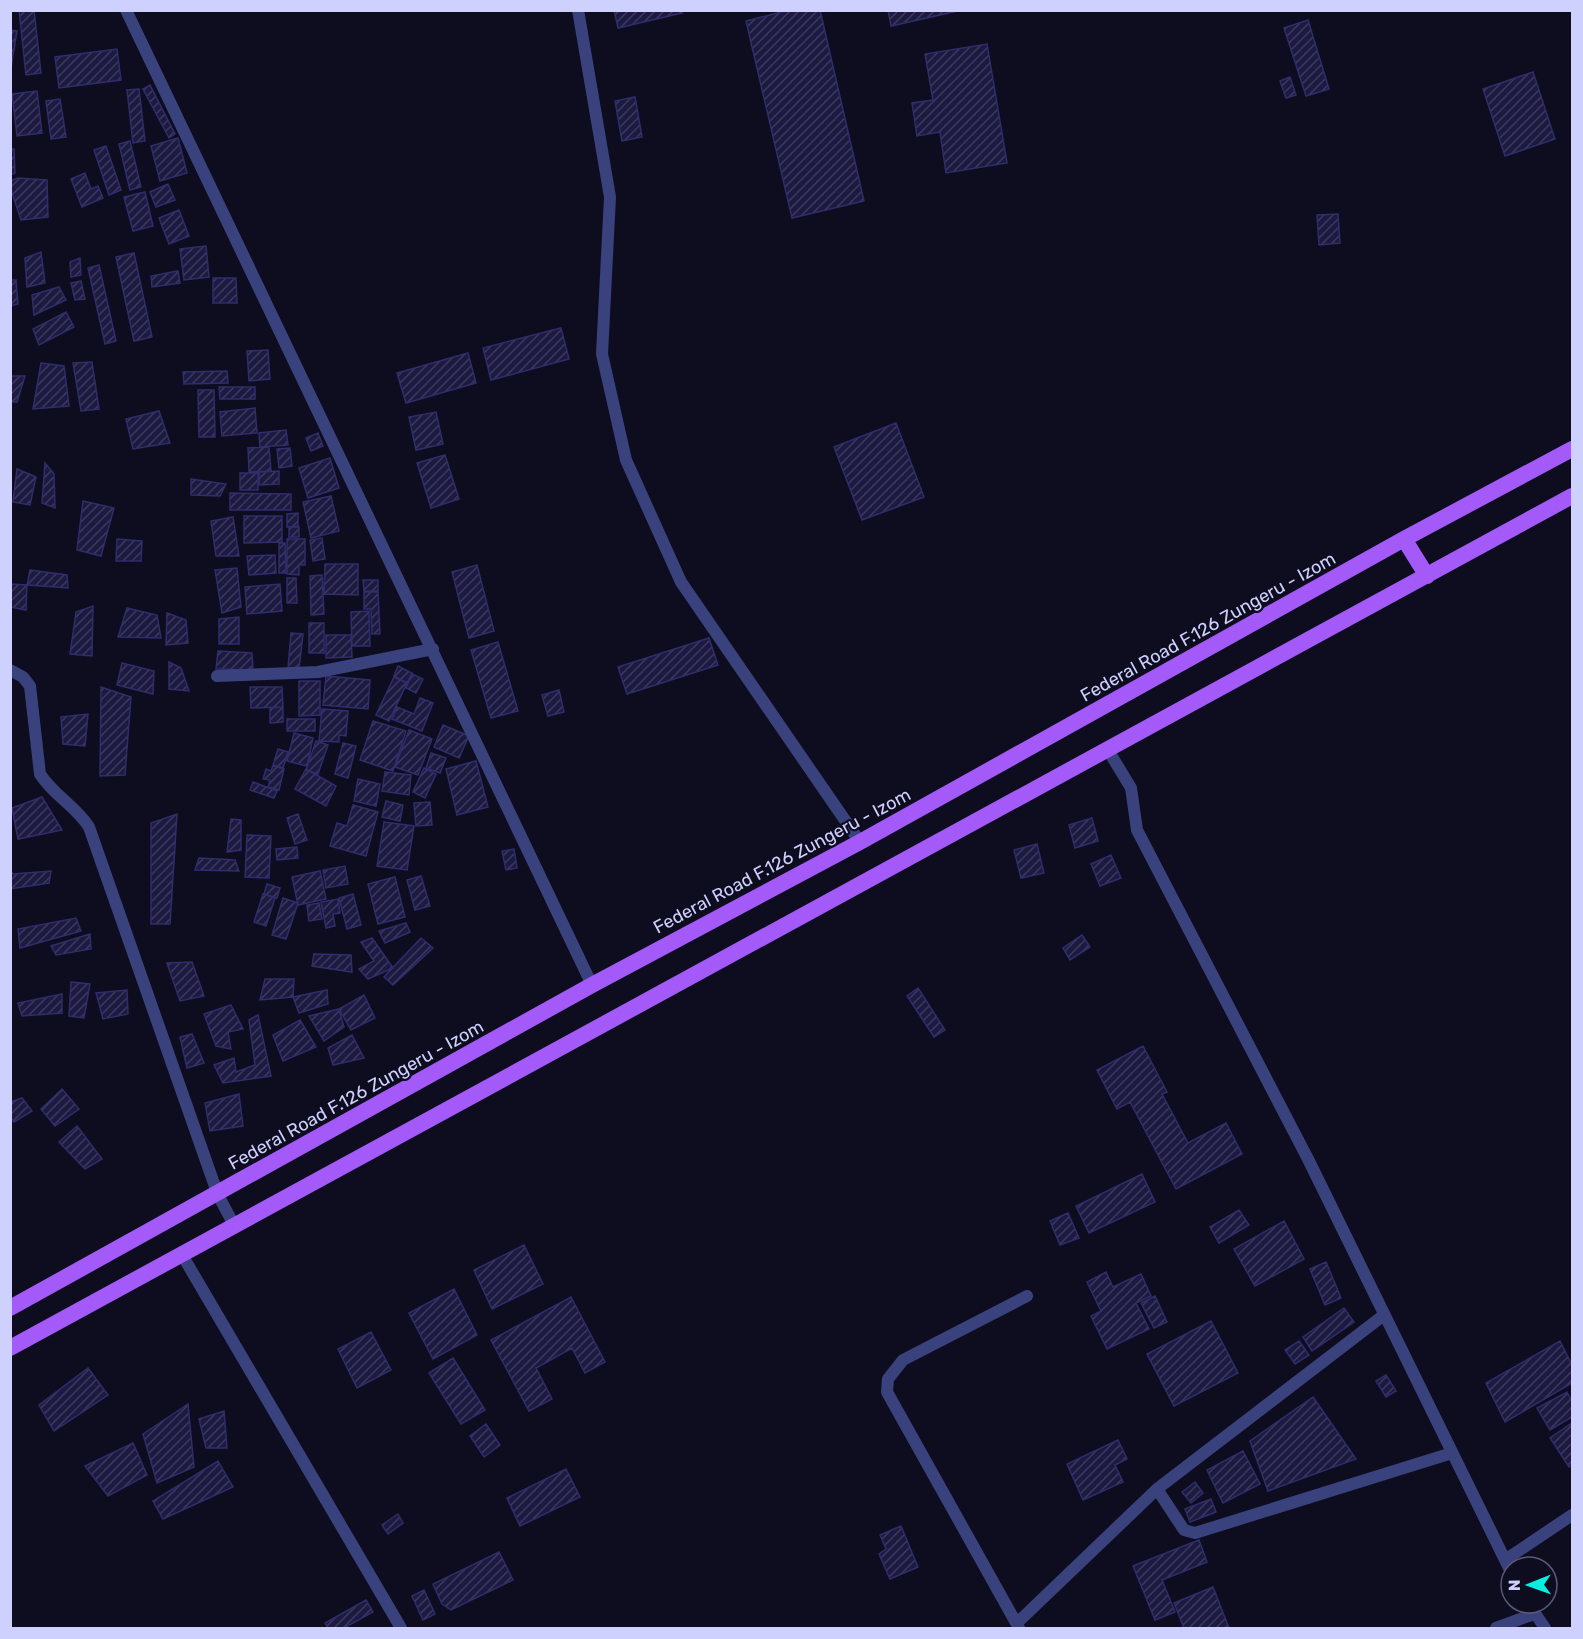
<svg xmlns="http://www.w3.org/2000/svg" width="1583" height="1639" font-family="Rubik,sans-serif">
<defs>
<pattern id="building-hatch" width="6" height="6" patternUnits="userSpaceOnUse" patternTransform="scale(1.5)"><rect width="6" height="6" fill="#1c1a40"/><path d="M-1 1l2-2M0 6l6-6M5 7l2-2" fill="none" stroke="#3c3a5c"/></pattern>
</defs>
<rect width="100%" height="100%" fill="#0e0d20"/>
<!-- building -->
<path fill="url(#building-hatch)" stroke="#2f2d6b" stroke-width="1.5" d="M19 10H34L41 73 26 75Z
M614 10H681L682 13 618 28Z
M789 10H820L864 201 792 218 746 21Z
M888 10H962L891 26Z
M1308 20 1329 89 1306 96 1284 28Z
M10 30 17 31 10 74Z
M987 44 1007 163 946 173 940 132 917 136 912 103 933 100 925 54Z
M117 49 121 80 59 88 55 57Z
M1533 72 1555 139 1505 156 1483 89Z
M1290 77 1296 95 1286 98 1280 81Z
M150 85 175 134 169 138 143 89Z
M139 89 145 141 133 143 127 90Z
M37 91 42 133 17 136 12 94Z
M635 97 642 137 622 141 615 101Z
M60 99 66 137 51 139 46 101Z
M178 138 187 173 160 181 151 146Z
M130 141 141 187 130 190 119 144Z
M106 146 121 190 109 195 94 150Z
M10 149H14L15 173 10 175Z
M85 173 91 189 98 186 103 198 82 207 71 179Z
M18 178 47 180 48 217 21 220 10 187V181Z
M168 184 175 200 156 207 150 192Z
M145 192 153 226 133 231 124 197Z
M179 210 189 236 169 244 159 218Z
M1338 214 1340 243 1319 245 1317 215Z
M206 246 209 277 184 280 180 249Z
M41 252 45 283 27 287 25 258Z
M134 253 152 337 134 341 116 257Z
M80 258 81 275 71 277 70 262Z
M99 265 116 341 105 344 88 268Z
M178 271 180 283 152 287 151 276Z
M213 278H236L237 303H213Z
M10 280H16L18 304 10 306Z
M81 281 85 299 75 300 71 283Z
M59 287 66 300 34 315 32 295Z
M66 312 74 327 39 345 33 329Z
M561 328 569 359 491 380 483 348Z
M268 350 270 379 249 381 247 351Z
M468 353 476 383 406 403 397 373Z
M92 362 99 409 81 411 73 363Z
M41 363 64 366 69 406 33 409Z
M227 371 228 383 184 384 183 372Z
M10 376H25L17 402H10Z
M219 387H255V399H220Z
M198 390H214L215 437H199Z
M255 408 257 433 222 436 220 412Z
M159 411 170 443 133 449 126 419Z
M436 412 443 444 416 450 409 417Z
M896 423 924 497 862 520 834 447Z
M286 430 288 445 260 447 259 433Z
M318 433 323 446 311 451 306 438Z
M269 447 271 471 249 472 248 448Z
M290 448 292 466 279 468 277 449Z
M445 455 459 499 431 508 417 463Z
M330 458 339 488 308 498 299 468Z
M45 463 54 474 55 508 42 503Z
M17 469 36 477 30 505 13 502Z
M279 471V484L259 485V472Z
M240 473H258V490H240Z
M191 479 226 484 220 496 191 495Z
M230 493 291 494V510H230Z
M331 496 339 531 311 538 303 502Z
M83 501 114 508 101 556 77 550Z
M298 513V526L287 527V514Z
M244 516H282V542L244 543Z
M233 517 239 556H216L211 521Z
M289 527H299V537H289Z
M322 538 325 559 313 561 310 540Z
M117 539 142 541 141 561H116Z
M287 539H305V565H299V575L287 574Z
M279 543H285L286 573H279Z
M275 555 276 573 249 575 247 556Z
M325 564H358V595L324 594Z
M477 565 494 631 469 638 452 572Z
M237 568 241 607 222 613 215 570Z
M30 570 67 575 68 588 27 585Z
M322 575 324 614 311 615 310 576Z
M287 578H296L297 603H287Z
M363 580H378V591H364Z
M10 584 27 585 26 610 10 607Z
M280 584 282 611 247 614 245 587Z
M364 592H378L380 634H372L371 609H364Z
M93 606 92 656 70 654 76 612Z
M127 608 157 615 161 638 118 637Z
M369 611 370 646H352L351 612Z
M167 613 186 620 188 643 166 645Z
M239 617V644H219V619Z
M309 623H324V653H309Z
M291 633 303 634 299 669 288 668Z
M326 635H351L352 657 326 658Z
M709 638 718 665 627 694 618 667Z
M498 642 518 711 491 718 471 650Z
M218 651 252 653 253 670 216 669Z
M169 662 181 668 189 691 169 689Z
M122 663 154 671 153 694 117 685Z
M398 666 412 673 407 683 394 676Z
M412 674 423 679 416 693 406 688Z
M326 676 370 680 368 709 323 705Z
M394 677 407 683 389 721 376 715Z
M299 681H320V715L299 716Z
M101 687 131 697 125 775 100 776Z
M250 687H282L283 707 251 708Z
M559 690 564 712 548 716 542 695Z
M420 698 433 703 422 731 392 719 397 707 414 714Z
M283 707V722L270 723V708Z
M322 709 348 711 346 736 339 735V742L319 741Z
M88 714 85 746 63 744 61 717Z
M287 719H315V731H287Z
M373 721 406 731 393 771 360 760Z
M443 725 469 736 459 758 434 747Z
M409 730 432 739 418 775 395 767Z
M294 733 313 738 307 766 287 761Z
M316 741 328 745 318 774 306 770Z
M343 743 356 746 348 778 335 774Z
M278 749 288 752 283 768 273 765Z
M431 753 446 758 440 773 426 768Z
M476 761 488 807 457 815 446 769Z
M273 766 284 769 279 790 268 787 270 780 263 779 266 769 271 771Z
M424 768 436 774 425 798 413 792Z
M306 769 336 786 326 806 295 789Z
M385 772 411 775 409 795 382 791Z
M358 779 380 784 376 806 354 801Z
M253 782 277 791 274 798 250 790Z
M42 797 62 830 18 839 12 808Z
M386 801 403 805 400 821 382 817Z
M430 802 432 825 416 826 414 803Z
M353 805 378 812 366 856 330 846 337 823 347 826Z
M177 814 170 924H151V823Z
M298 814 307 840 295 844 287 818Z
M1092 818 1098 841 1075 848 1069 825Z
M231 819 241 820V850L227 852Z
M384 822 414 826 407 870 377 866Z
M247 835 271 836 269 878 245 877Z
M1037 844 1044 873 1021 878 1014 850Z
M297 847 298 858 277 860 276 849Z
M514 849 517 868 506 870 502 851Z
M1111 855 1121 878 1100 886 1091 864Z
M199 858 235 860 239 871 195 870Z
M345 866 348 884 326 888 323 870Z
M10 870 13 874 51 871 49 883 10 889Z
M320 871 326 899 298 905 292 877Z
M421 876 430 906 415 910 407 880Z
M395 877 405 917 378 924 368 884Z
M267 884 280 888 277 898 264 894Z
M263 894 275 898 266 926 254 922Z
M353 894 361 925 347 929 339 898Z
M283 898 298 903 286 939 272 935Z
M338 899 340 913 333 914 335 926 326 928 321 902Z
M319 903 322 919 309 921 307 905Z
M76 918 81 931 20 948 18 929Z
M406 923 410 932 385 943 379 931Z
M90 934 91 949 56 955 51 946Z
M1082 935 1090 947 1070 960 1063 948Z
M372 938 393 968 368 979 359 969 374 961 361 942Z
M421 938 433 948 393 985 384 977Z
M314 954 351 955 352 972 312 966Z
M192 962 204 996 180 1001 167 963Z
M265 979H294L293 997 260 1000Z
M71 982 90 984 84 1018 69 1016Z
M918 988 945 1030 934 1037 907 996Z
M127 990 128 1014 103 1019 96 993Z
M327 990 328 1004 299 1013 293 997Z
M62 994V1013L22 1016 18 1003Z
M364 995 375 1018 351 1030 339 1009Z
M231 1005 243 1029 228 1032 231 1049 216 1046 204 1014Z
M339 1009 344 1027 324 1041 309 1016Z
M258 1015 271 1076 223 1083 214 1065 234 1058 236 1072 255 1065 249 1020Z
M300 1020 316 1047 283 1061 273 1035Z
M192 1034 204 1063 187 1068 180 1037Z
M352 1035 364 1058 333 1065 328 1048Z
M1143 1046 1167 1092 1162 1094 1188 1143 1226 1123 1242 1154 1176 1189 1130 1102 1117 1109 1097 1070Z
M62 1089 79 1109 55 1126 41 1109Z
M239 1094 243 1126 210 1131 205 1103Z
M22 1098 32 1111 14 1122 10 1117V1102Z
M77 1126 102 1159 85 1169 59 1142Z
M1142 1174 1155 1202 1089 1233 1076 1206Z
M1239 1210 1249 1225 1219 1243 1210 1227Z
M1068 1213 1079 1238 1060 1245 1050 1221Z
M1284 1221 1304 1259 1255 1286 1234 1249Z
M524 1245 543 1284 492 1309 474 1270Z
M1326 1262 1341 1298 1325 1305 1310 1269Z
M1106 1272 1113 1287 1141 1274 1151 1296 1136 1303 1149 1329 1107 1349 1091 1316 1101 1311 1087 1282Z
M454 1289 477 1335 433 1359 409 1313Z
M1155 1296 1167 1322 1154 1328 1141 1303Z
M571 1297 605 1362 585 1373 572 1348 536 1368 552 1399 529 1411 491 1340Z
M1344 1308 1354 1322 1312 1351 1303 1337Z
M1211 1321 1238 1373 1174 1406 1147 1354Z
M371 1332 391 1370 357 1388 338 1349Z
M1299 1341 1309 1355 1295 1364 1285 1350Z
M1560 1341 1572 1365V1383L1505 1422 1486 1383Z
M453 1358 485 1410 461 1424 429 1373Z
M88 1368 108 1395 54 1431 39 1405Z
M1386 1375 1396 1391 1386 1397 1376 1381Z
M1567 1392 1572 1402V1417L1550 1430 1537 1408Z
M1313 1397 1356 1459 1268 1491 1250 1441Z
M188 1404 194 1467 157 1483 143 1434Z
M224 1411 227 1448H206L199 1419Z
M1572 1423V1465L1569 1467 1550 1438Z
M486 1424 500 1445 484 1457 470 1436Z
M1118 1440 1127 1459 1115 1465 1123 1482 1083 1500 1067 1464Z
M133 1443 147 1475 108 1496 85 1466Z
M1243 1451 1260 1484 1223 1503 1207 1470Z
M218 1461 233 1487 163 1519 153 1501Z
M566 1469 580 1497 520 1526 507 1498Z
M1195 1482 1203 1493 1191 1503 1182 1492Z
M1211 1499 1216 1512 1190 1522 1185 1509Z
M398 1514 403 1523 388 1534 382 1525Z
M901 1526 918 1567 890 1579 879 1554 886 1549 880 1535Z
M1199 1540 1207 1562 1162 1580 1175 1612 1155 1620 1133 1566Z
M499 1552 513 1580 451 1610 442 1604 433 1584Z
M1213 1587 1229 1628H1184L1174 1603Z
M424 1590 435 1614 423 1620 412 1596Z
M366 1600 373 1612 344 1628H328L325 1623Z"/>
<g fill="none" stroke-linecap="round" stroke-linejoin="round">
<!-- minor -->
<path stroke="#3a427d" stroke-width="12" d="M126 10 592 985
M578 10 610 197 602 354 626 460 681 582 860 842
M10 670 23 677 30 686 40 774C53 795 76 806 89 827L218 1195 234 1225
M217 676 318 672 433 649
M1108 750 1131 788 1137 830 1308 1159 1511 1572
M181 1253 401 1628
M1157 1489 1184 1530 1195 1533 1452 1453
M1505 1560 1572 1515
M1528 1603 1545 1628
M1017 1623 1157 1489 1384 1315
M1019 1628 887 1392 888 1379 903 1360 1027 1296
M1496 1628 1534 1614"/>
<!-- primary -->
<path stroke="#a459f9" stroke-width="16" d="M1404 539 1427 576
M10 1308 592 985 860 842 1404 539 1572 449
M10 1348 1572 496"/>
</g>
<g text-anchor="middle" stroke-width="4.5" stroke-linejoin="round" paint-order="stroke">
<!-- street labels -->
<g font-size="18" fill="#ced0fd" stroke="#0e0d20">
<text transform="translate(1208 627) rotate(-29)" y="6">Federal Road F.126 Zungeru - Izom</text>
<text transform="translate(782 861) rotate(-28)" y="6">Federal Road F.126 Zungeru - Izom</text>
<text transform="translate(356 1095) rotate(-29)" y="6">Federal Road F.126 Zungeru - Izom</text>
</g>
</g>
<!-- border -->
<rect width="1583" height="1639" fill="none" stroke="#ced0fd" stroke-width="24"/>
<!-- north arrow -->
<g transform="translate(1529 1585) rotate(269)"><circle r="28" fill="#0e0d20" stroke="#5b5b78" stroke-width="1.5"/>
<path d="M0-4.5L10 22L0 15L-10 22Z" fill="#08efe2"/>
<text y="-9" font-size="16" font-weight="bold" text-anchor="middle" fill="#ced0fd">N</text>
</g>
</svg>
